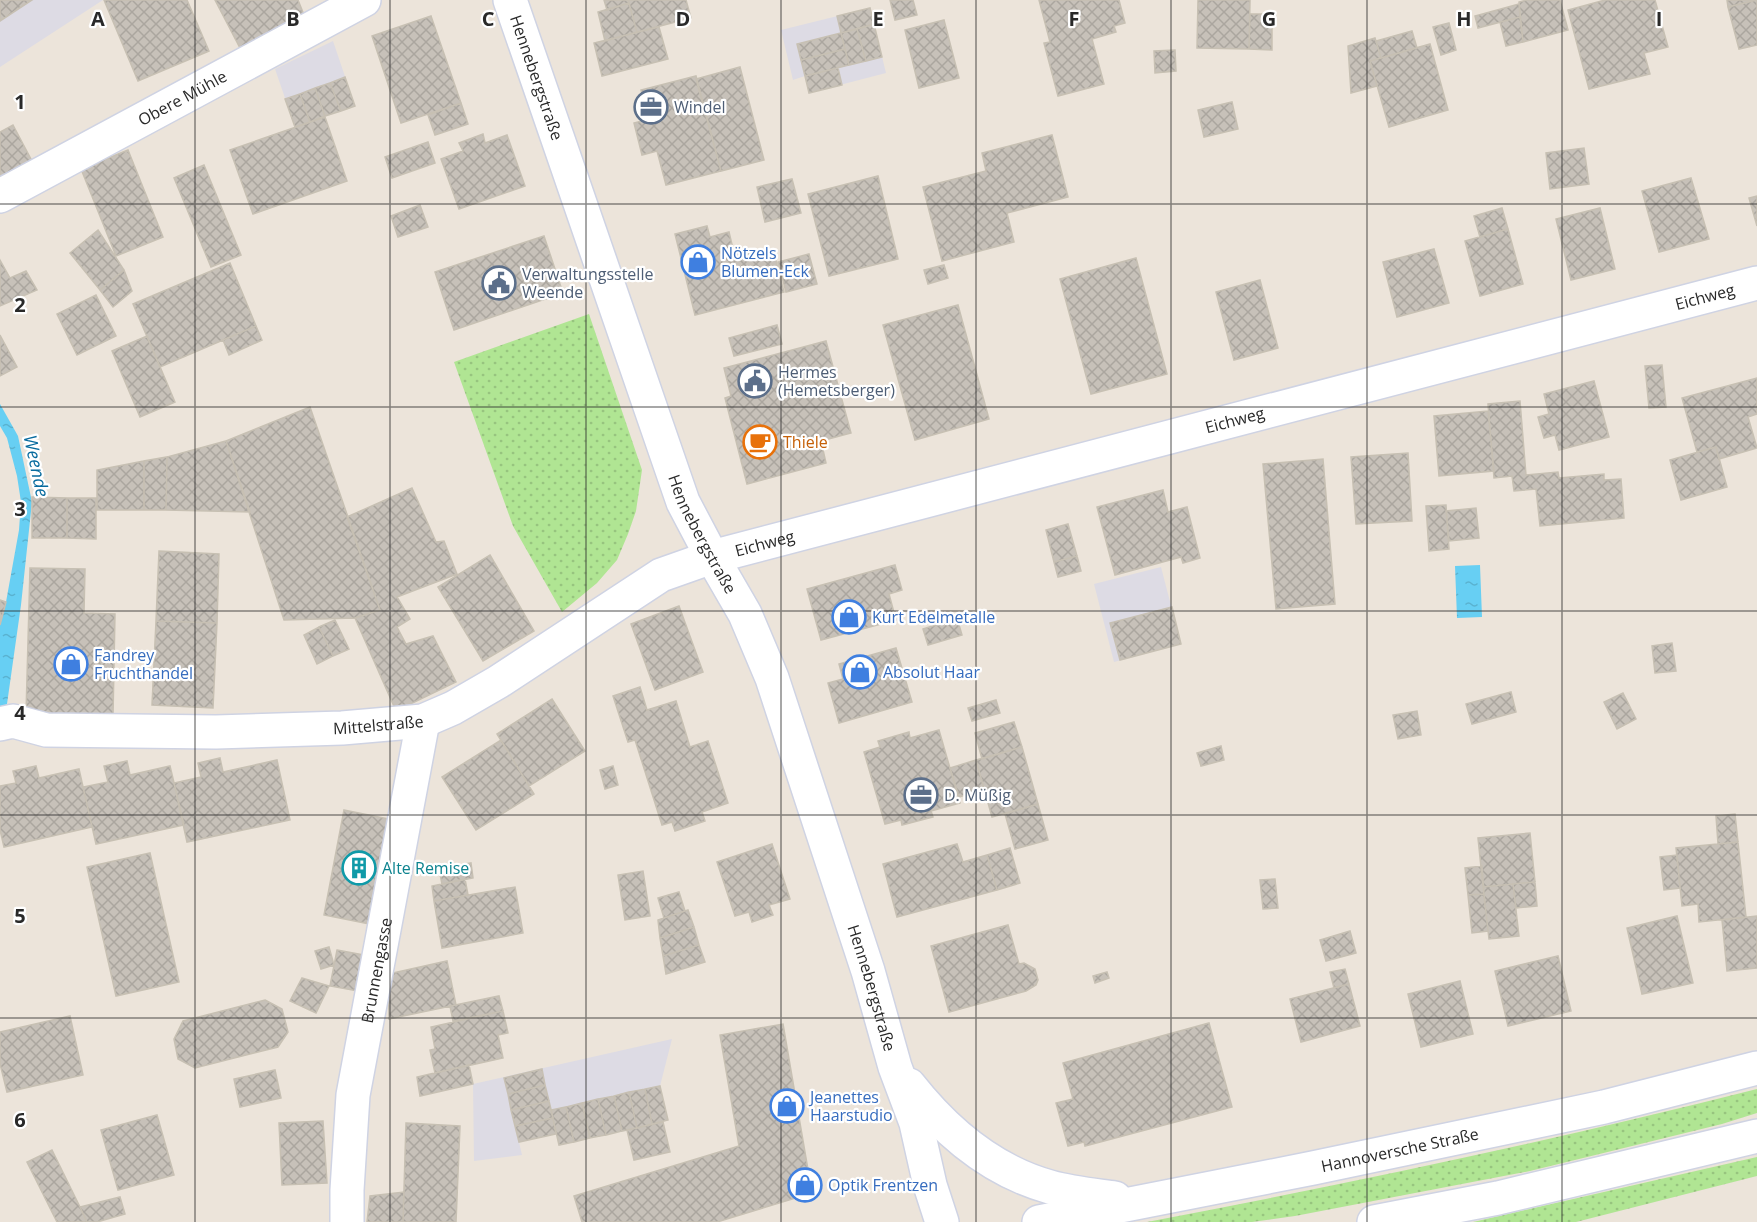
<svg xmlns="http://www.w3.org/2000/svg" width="1757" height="1222" font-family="'Open Sans',sans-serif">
<defs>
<pattern id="grass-dots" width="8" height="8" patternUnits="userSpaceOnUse" patternTransform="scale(1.5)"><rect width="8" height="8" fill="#b0e593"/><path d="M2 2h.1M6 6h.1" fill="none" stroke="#97c47f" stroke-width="1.8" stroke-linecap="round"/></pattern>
<pattern id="water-ripples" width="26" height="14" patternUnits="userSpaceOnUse" patternTransform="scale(1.5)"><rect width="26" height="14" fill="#67cff3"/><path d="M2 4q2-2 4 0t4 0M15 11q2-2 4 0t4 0" fill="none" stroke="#59b2d0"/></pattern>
<pattern id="building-cross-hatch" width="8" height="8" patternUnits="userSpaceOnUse" patternTransform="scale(1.5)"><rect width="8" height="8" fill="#c7c1b9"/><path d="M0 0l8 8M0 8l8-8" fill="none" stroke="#aba69f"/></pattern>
</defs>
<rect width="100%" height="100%" fill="#ece4da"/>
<!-- industrial -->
<path fill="#dddbe4" d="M0 0H103L0 67Z
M870 8 886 73 809 93 805 76 793 80 781 30Z
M333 41 355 106 295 127 275 69Z
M1161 567 1181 644 1114 662 1094 584Z
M672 1039 660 1086 668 1120 559 1145 556 1134 519 1142 522 1155 474 1161 473 1084Z"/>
<!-- grass -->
<path fill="url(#grass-dots)" d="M589 314 642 470 636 511 628 534 617 560 597 583 562 612 513 526 454 362Z
M1757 1089V1113L1722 1124 1530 1171 1295 1216 1252 1222H1147C1352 1183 1555 1140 1757 1089Z
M1757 1157V1176L1576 1222H1473Z"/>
<!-- water -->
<path fill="url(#water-ripples)" d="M0 404 18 436 32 502 21 605 7 704 0 731V625L6 602 19 530 21 502 17 476 7 438 0 426Z
M1480 565 1482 617 1457 618 1455 566Z"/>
<!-- building -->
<path fill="url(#building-cross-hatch)" stroke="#c7c0b3" stroke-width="1.5" d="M0 0H32L0 21Z
M104 0H187L209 51 138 81Z
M215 0H298L304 15 240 48Z
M604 0H628L629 3 607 10Z
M628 0H686L691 18 637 32Z
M890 0H913L917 15 895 20Z
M1039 0H1119L1125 23 1114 26 1116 32 1092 39 1104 84 1058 96 1044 43 1050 42Z
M1198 0H1250L1249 49 1197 48Z
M1527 0H1560L1568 30 1523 42 1519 2Z
M1605 0H1655L1668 47 1644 53 1650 74 1589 89 1568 10Z
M1727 0H1756L1728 7Z
M1757 0V45L1739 49 1728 7Z
M629 3 637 32 605 41 598 12Z
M1519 4 1520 17 1478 28 1475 16Z
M870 8 874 24 841 33 837 16Z
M1250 14H1272V50L1249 49Z
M431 16 461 103 401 123 372 36Z
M1520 17 1523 42 1506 46 1500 22Z
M944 20 959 78 919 88 905 30Z
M1449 23 1456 50 1441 55 1433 27Z
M874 24 882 57 866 61 857 29Z
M659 27 668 59 602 76 594 43Z
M857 29 866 61 849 65 841 33Z
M1412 31 1417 48 1381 58 1376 41Z
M841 33 845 49 801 60 797 44Z
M1375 38 1381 58 1370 61 1377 86 1351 93 1348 46Z
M1430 44 1448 110 1389 127 1370 61Z
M845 49 849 65 805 76 801 60Z
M1175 50 1176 71 1155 73 1154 51Z
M740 67 764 160 721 171 696 79Z
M838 68 842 85 809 93 805 76Z
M696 76 721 171 666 185 657 151 642 155 634 123 649 119 641 90Z
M345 77 355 106 341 111 330 83Z
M330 83 341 111 325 116 315 88Z
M315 88 325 116 310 122 300 94Z
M300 94 310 122 295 127 285 99Z
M1232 102 1238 129 1204 137 1198 110Z
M461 103 468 124 435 135 428 115Z
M325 117 347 181 253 214 230 150Z
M13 125 33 163 0 181V132Z
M483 134 485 143 507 135 525 186 459 209 441 159 463 151 459 143Z
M1052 135 1068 197 1007 213 1014 242 942 261 923 187 986 171 982 153Z
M428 142 435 163 392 178 385 157Z
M1584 148 1589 184 1550 189 1546 153Z
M128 150 163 237 116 256 81 169Z
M204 165 241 255 211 267 174 178Z
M878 176 898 259 829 276 808 194Z
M1691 178 1709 239 1659 252 1642 191Z
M792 179 801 213 765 222 757 187Z
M1757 196V226L1749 198Z
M420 205 428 227 398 237 391 216Z
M1502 208 1508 229 1480 237 1474 216Z
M1600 208 1615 269 1571 280 1556 219Z
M707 226 710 237 729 232 734 253H774L784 292 695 315 675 234Z
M1508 229 1523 284 1480 296 1465 241Z
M98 230 124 270 100 290 70 253Z
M544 236 563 293 454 330 435 272Z
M1434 249 1449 303 1397 317 1383 262Z
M809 254 817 284 786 292 778 262Z
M1136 258 1167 374 1091 394 1060 279Z
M0 260 10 278 26 271 37 290 0 306Z
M230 263 256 326 160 367 133 304Z
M944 265 948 278 928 284 924 270Z
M124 270 132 291 113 307 100 290Z
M1260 280 1278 348 1234 360 1216 292Z
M96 295 116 336 77 355 57 314Z
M958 305 989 419 915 440 883 325Z
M777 325 782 344 734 356 729 338Z
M256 326 262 340 229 355 223 340Z
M0 335 17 367 0 376Z
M147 336 175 402 140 417 112 351Z
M826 341 851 433 821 441 826 463 747 484 725 398 731 396 724 368Z
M1662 365 1666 407 1649 408 1645 366Z
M1757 378V414L1748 417 1757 448 1719 459 1716 447 1697 452 1682 398Z
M1594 381 1609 437 1559 450 1555 435 1544 438 1538 417 1549 414 1544 394Z
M1520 401 1526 475 1558 472 1559 478 1604 474V480L1621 479 1624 518 1540 526 1536 489 1514 491 1512 476 1494 478 1488 404Z
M310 407 380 610 355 618 284 620 226 441Z
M1488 411 1494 471 1439 476 1434 416Z
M226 441 250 512 166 510 167 457Z
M1716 447 1727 487 1681 500 1670 460Z
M1408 453 1412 521 1356 524 1351 457Z
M167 457 166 510H144V461Z
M1323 459 1335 604 1276 609 1263 464Z
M144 461V510H97V470Z
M412 488 436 542 444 541 457 574 397 597 410 619 397 627 406 644 433 636 456 682 396 711 355 618 380 610 347 517Z
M1163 490 1168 512 1187 507 1200 558 1183 563 1181 557 1115 575 1097 507Z
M32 497 67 498V538H32Z
M67 498H96V539L67 538Z
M1446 505 1449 549 1429 551 1426 506Z
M1476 508 1479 538 1449 541 1446 511Z
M1068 524 1077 556 1054 562 1046 530Z
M159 551 219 554 217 623 156 621Z
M490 555 534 631 483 661 438 587Z
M1077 556 1081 571 1058 577 1054 562Z
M895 565 902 590 889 594 896 620 821 640 807 589Z
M30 568 85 569 84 613 115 614 113 716 26 714Z
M0 600 6 602 0 625Z
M679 606 703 672 655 690 631 624Z
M1172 607 1181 644 1120 660 1110 623Z
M957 618 962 635 928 645 923 629Z
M335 620 349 649 333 656 319 627Z
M156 621 217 623 213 708 152 705Z
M319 627 333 656 317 664 304 635Z
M1672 643 1676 671 1655 673 1652 646Z
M896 648 912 702 839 723 828 683 843 679 839 664Z
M640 687 647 710 676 701 690 747 708 741 728 803 702 812 705 821 675 831 672 822 662 825 635 740 628 742 613 696Z
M1511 692 1516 712 1472 724 1466 704Z
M1623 693 1636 719 1617 729 1604 702Z
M552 699 585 751 529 786 497 734Z
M996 700 1000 713 972 721 968 708Z
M1417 711 1421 735 1398 739 1393 715Z
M1014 722 1022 747 982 759 975 733Z
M939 730 960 803 931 811 933 817 902 825 901 820 885 824 864 752 880 747 878 741 909 732 910 738Z
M501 740 534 794 476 830 442 777Z
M1221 746 1224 760 1201 766 1197 753Z
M1022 747 1038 804 992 817 976 760Z
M220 758 223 772 277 760 290 820 187 842 174 783 201 777 198 763Z
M976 760 984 789 959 797 950 768Z
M127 761 130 775 170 766 184 825 96 844 83 787 108 782 104 766Z
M36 766 39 778 79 769 92 827 4 847 0 830V786L16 783 13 771Z
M613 766 618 785 605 789 600 770Z
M1038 804 1048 840 1015 849 1005 814Z
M344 810 394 820 375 925 324 915Z
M1735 814 1738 842 1718 844 1716 816Z
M1530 833 1535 882 1483 887 1478 838Z
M1738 842 1746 917 1699 922 1698 904 1682 906 1676 848Z
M772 844 790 899 769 905 773 915 752 922 749 912 735 916 717 862Z
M957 844 963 862 987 855 997 890 897 917 883 864Z
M1010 848 1020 883 997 890 987 855Z
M150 853 179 982 116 996 87 867Z
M1677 855 1680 888 1664 890 1660 857Z
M471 863 473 878 442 884 439 869Z
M1482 866 1484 894 1468 895 1465 868Z
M643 871 650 916 625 920 618 875Z
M465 879 468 895 434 901 432 886Z
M1275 879 1278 908 1263 909 1260 880Z
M1535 882 1537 906 1516 908 1513 884Z
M1513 884 1519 936 1489 939 1483 887Z
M515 887 523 933 442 948 434 901Z
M679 892 685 911 664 918 658 898Z
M1484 894 1488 931 1472 933 1468 895Z
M688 910 694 927 660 938 658 920Z
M1677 916 1693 983 1642 994 1627 928Z
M1757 916V968L1727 971 1722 920Z
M1008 925 1019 964 1024 963 1035 969 1038 980 1036 985 1026 991 949 1012 931 946Z
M694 927 699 945 663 956 660 938Z
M1350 931 1356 953 1326 961 1320 940Z
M699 945 705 962 666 974 663 956Z
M329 947 334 965 321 969 315 951Z
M337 950 370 956 363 992 330 986Z
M1558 956 1571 1011 1508 1026 1495 971Z
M447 961 456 1005 389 1019 388 974Z
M1345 969 1349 984 1334 988 1330 972Z
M1107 972 1109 978 1095 983 1093 976Z
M302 978 329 986 316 1013 290 1001Z
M1460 981 1473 1034 1421 1047 1408 994Z
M1349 984 1360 1026 1301 1042 1290 999Z
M499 996 503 1011 453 1021 450 1006Z
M265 1000 282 1009 288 1032 278 1047 195 1068 178 1059 174 1039 183 1021Z
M503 1011 508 1033 498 1035 503 1058 435 1073 430 1050 435 1049 431 1027Z
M70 1016 83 1075 7 1092 0 1064V1032Z
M1209 1023 1232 1107 1085 1146 1084 1142 1068 1146 1056 1103 1073 1099 1063 1063Z
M783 1024 812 1193 717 1222H582L574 1196 739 1146 720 1035Z
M469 1065 473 1084 420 1096 417 1077Z
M542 1069 545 1085 508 1094 504 1078Z
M275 1070 281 1098 240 1107 234 1079Z
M545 1085 549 1101 511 1110 508 1094Z
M660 1086 668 1120 652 1124 645 1089Z
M645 1089 652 1124 637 1128 629 1092Z
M629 1092 637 1128 622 1131 614 1096Z
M614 1096 622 1131 606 1135 598 1099Z
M598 1099 606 1135 590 1138 582 1103Z
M549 1101 553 1118 515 1126 511 1110Z
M582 1103 590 1138 574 1142 566 1107Z
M566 1107 574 1142 559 1145 551 1110Z
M157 1115 174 1175 118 1190 101 1130Z
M553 1118 556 1134 519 1142 515 1126Z
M323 1121 327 1183 282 1185 279 1123Z
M663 1122 670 1152 634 1160 627 1130Z
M406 1123 460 1126 456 1222H403Z
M52 1150 80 1207 87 1222H57L27 1162Z
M404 1192 403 1222H367L370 1196Z
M120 1197 125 1214 97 1222H87L80 1207Z"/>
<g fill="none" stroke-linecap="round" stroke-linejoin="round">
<defs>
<g id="minor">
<path id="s1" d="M0 196 364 0"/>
<path id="s2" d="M0 724 13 721 46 730 216 732 342 728 423 721 453 708 498 682 661 575 712 557 1757 283"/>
<path id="s3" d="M347 1222V1190L353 1095 423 721"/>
</g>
<g id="tertiary">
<path id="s4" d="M510 0 683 502 712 557 745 614 772 678 868 971 895 1067 916 1123 930 1185 942 1222"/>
<path d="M909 1085C946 1132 992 1171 1050 1187 1071 1193 1093 1195 1115 1198"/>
<path id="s5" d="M1039 1222 1313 1168 1604 1107 1757 1068"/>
<path d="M1374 1222 1498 1198 1757 1136"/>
</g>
</defs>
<!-- minor casing -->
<use href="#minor" stroke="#cfd3e3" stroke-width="36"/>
<!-- tertiary casing -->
<use href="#tertiary" stroke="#cfd3e3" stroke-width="36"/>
<!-- minor -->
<use href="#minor" stroke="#fff" stroke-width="33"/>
<!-- tertiary -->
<use href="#tertiary" stroke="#fff" stroke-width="33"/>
</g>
<!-- grid -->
<path fill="none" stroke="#292929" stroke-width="1.5" stroke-opacity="0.55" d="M195 0V1222M390 0V1222M586 0V1222M781 0V1222M976 0V1222M1171 0V1222M1367 0V1222M1562 0V1222M0 204H1757M0 407H1757M0 611H1757M0 815H1757M0 1018H1757"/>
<!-- icons -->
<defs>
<symbol id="office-ring" viewBox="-11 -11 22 22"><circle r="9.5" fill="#fff" stroke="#5c6f8a" stroke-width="1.5"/><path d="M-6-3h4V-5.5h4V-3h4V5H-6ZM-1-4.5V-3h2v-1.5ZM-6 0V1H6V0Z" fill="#5c6f8a"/></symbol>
<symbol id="shop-ring" viewBox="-11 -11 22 22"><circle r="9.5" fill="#fff" stroke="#3f7fe0" stroke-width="1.5"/><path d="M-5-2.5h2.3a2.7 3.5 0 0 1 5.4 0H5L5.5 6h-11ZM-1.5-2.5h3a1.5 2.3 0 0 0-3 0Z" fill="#3f7fe0"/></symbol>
<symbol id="civic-ring" viewBox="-11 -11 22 22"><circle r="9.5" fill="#fff" stroke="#5c6f8a" stroke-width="1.5"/><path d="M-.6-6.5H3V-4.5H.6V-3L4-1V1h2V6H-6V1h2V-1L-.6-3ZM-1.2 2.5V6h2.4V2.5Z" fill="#5c6f8a"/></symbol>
<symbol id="cafe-ring" viewBox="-11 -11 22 22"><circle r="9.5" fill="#fff" stroke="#e8710a" stroke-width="1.5"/><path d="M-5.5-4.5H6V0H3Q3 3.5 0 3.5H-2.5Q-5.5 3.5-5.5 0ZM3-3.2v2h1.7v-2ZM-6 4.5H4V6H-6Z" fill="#e8710a"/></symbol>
<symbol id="building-ring" viewBox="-11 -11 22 22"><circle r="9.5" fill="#fff" stroke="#0f9aa8" stroke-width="1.5"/><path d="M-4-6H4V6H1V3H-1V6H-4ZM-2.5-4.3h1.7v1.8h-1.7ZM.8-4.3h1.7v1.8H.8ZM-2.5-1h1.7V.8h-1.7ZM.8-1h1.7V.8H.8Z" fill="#0f9aa8"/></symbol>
</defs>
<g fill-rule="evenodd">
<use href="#office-ring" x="632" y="88" width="38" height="38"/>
<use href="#shop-ring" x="679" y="243" width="38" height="38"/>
<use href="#civic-ring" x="480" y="264" width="38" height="38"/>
<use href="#civic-ring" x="736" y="362" width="38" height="38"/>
<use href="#cafe-ring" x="741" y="423" width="38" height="38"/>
<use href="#shop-ring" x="830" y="598" width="38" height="38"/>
<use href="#shop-ring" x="52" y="645" width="38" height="38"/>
<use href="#shop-ring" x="841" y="653" width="38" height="38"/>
<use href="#office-ring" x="902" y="776" width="38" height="38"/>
<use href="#building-ring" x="340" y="849" width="38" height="38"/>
<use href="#shop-ring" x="768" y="1087" width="38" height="38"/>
<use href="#shop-ring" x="786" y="1166" width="38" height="38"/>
</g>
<g text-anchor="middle" stroke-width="4.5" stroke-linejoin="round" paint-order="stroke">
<!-- street labels -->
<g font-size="16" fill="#292929" stroke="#fff">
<text dy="6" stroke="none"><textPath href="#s4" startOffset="82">Hennebergstraße</textPath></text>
<text dy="6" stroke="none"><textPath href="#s1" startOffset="207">Obere Mühle</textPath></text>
<text dy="6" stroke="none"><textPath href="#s2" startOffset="1785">Eichweg</textPath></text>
<text dy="6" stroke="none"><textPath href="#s2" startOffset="1299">Eichweg</textPath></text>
<text dy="6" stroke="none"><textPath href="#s4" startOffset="568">Hennebergstraße</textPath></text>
<text dy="6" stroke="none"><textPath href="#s2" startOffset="813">Eichweg</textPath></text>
<text dy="6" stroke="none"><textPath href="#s2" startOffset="380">Mittelstraße</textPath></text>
<text dy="6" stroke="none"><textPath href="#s3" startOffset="254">Brunnengasse</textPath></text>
<text dy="6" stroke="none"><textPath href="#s4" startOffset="1054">Hennebergstraße</textPath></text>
<text dy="6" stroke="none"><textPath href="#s5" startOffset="368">Hannoversche Straße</textPath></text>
</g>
<!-- service labels -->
<g font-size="16" fill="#4e5e75" stroke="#fff" text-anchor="start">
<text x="674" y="113">Windel</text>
<text x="522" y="280">Verwaltungsstelle<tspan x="522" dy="18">Weende</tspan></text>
<text x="778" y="378">Hermes<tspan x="778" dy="18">(Hemetsberger)</tspan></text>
<text x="944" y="801">D. Müßig</text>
</g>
<!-- shop labels -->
<g font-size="16" fill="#366cbe" stroke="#fff" text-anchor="start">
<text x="721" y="259">Nötzels<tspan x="721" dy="18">Blumen-Eck</tspan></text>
<text x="872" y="623">Kurt Edelmetalle</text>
<text x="94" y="661">Fandrey<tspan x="94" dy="18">Fruchthandel</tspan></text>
<text x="883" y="678">Absolut Haar</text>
<text x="810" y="1103">Jeanettes<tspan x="810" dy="18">Haarstudio</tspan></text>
<text x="828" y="1191">Optik Frentzen</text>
</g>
<!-- food labels -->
<g font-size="16" fill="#c56008" stroke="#fff" text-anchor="start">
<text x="783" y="448">Thiele</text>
</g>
<!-- culture labels -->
<g font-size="16" fill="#0d838f" stroke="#fff" text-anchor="start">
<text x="382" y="874">Alte Remise</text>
</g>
<!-- water labels -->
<g font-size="18" font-style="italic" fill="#086b9e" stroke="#fff">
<text transform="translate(36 466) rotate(78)" y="6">Weende</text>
</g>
</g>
<g font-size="20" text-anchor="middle" font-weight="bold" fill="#292929" stroke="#fff" stroke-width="4.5" stroke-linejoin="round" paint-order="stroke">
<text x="98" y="26">A</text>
<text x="293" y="26">B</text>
<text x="488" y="26">C</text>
<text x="683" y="26">D</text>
<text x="878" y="26">E</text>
<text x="1074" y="26">F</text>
<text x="1269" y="26">G</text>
<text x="1464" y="26">H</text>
<text x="1659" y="26">I</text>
<text x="20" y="109">1</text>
<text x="20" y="312">2</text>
<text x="20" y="516">3</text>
<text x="20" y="720">4</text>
<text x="20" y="923">5</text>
<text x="20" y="1127">6</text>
</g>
</svg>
